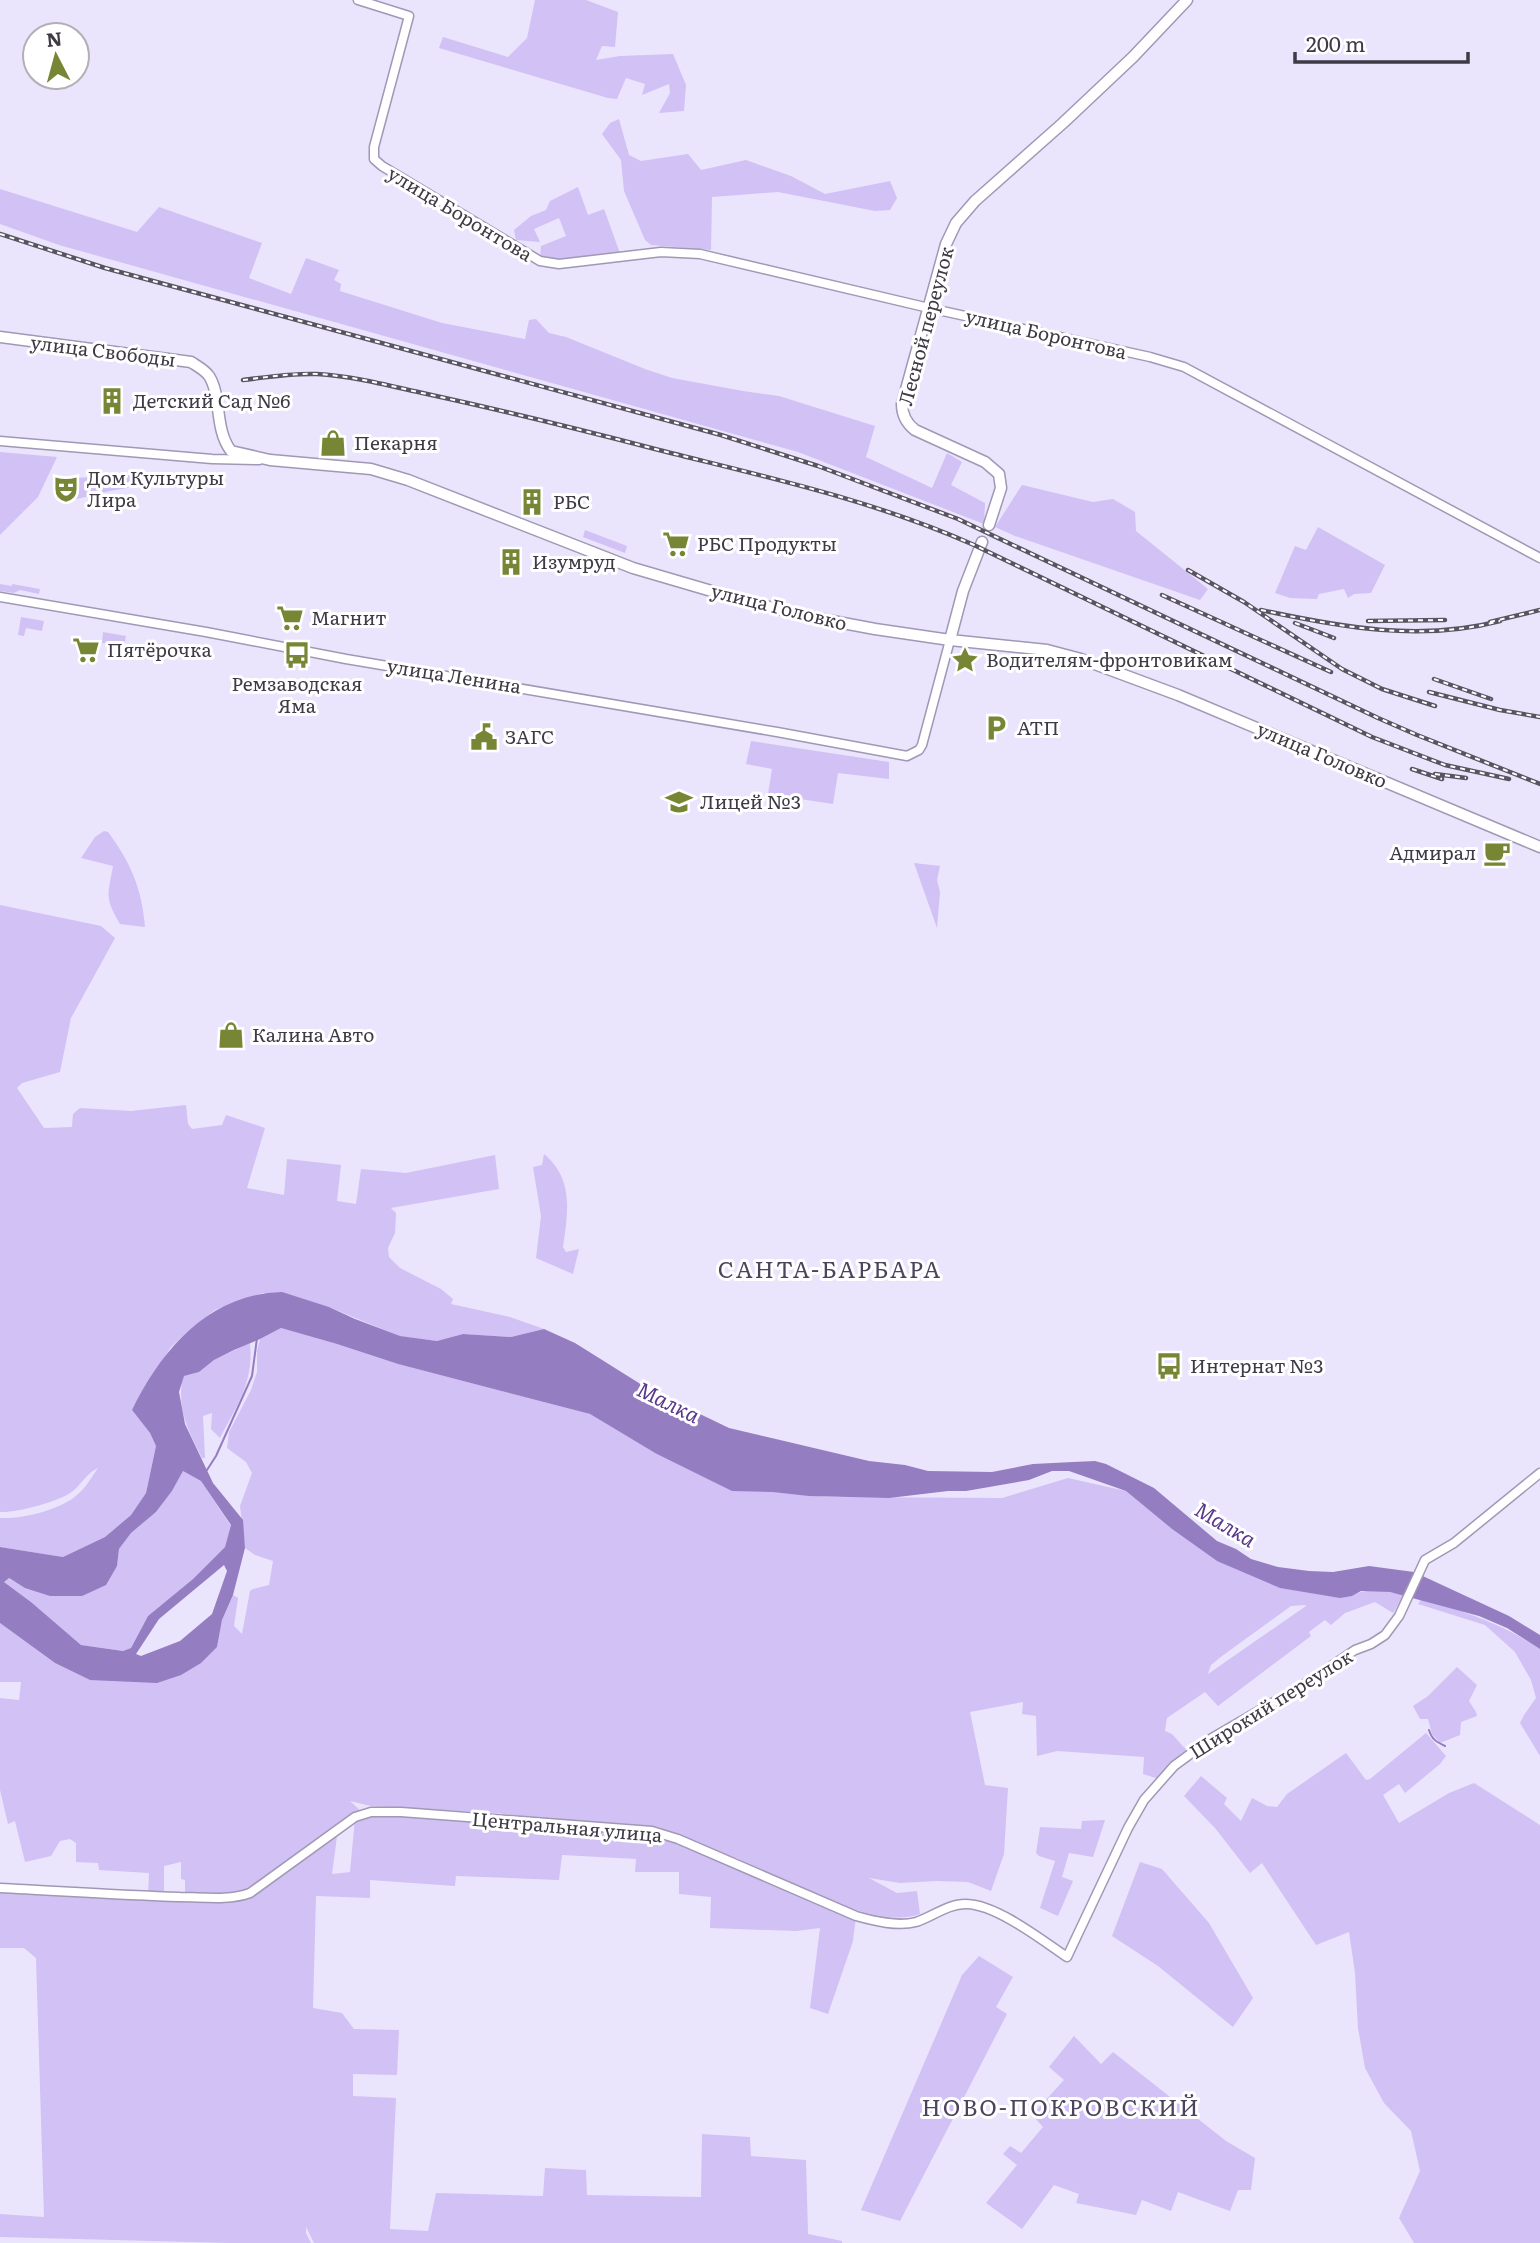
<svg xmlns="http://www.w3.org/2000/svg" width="1540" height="2243" font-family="Literata,serif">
<rect width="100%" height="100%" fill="#ebe4fd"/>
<!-- green -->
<path fill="#d1c1f5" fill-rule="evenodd" d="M535 0H586L618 12 615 47 602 46 596 60 620 56 673 54 686 85 684 111 659 113 670 93 669 84 642 95 645 84 626 78 617 99 608 98 439 48 443 37 508 57 527 38Z
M619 119 629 155 641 161 688 154 701 170 746 160 791 176 825 194 890 181 897 198 890 210 875 211 778 192 712 197 711 250 651 245 645 240 624 191 621 160 602 134 610 123Z
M578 187 588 215 604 209 621 256 559 264 540 261 541 246 566 236 559 218 534 229 540 242 516 240 514 230 531 216 546 210 550 201Z
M0 189 137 232 159 207 262 243 249 278 291 294 306 258 339 270 334 280 341 284 340 291 442 323 525 339 529 320 536 319 549 333 566 337 645 369 672 378 743 391 779 396 875 426 866 457 932 488 947 453 962 462 951 485 985 503 984 524 798 452 59 245 0 224Z
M0 452 57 457 38 497 0 535Z
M146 474 159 475 155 480 145 485 110 491 73 500 76 478Z
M1022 485 1093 502 1113 499 1135 512 1136 531 1208 589 1200 600 1015 536 995 527Z
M1318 527 1385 565 1371 593 1354 594 1348 598 1344 589 1319 594 1317 599 1290 598 1275 593 1295 546 1306 550Z
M585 530 627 546 625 553 583 537Z
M0 584 12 586V584L40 589 39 594 20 590 14 593 0 591Z
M21 617 44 621 42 631 26 628 24 636 18 635Z
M103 632 126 636 124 646 102 643Z
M751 741 889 762V779L838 773 833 804 768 794 772 769 746 764Z
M104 831 108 832C131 863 142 889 145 927L120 924C104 897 108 895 113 866L81 858 95 837Z
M914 863 940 866 937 880 940 892 937 928Z
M0 905 101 926 115 938 71 1018 60 1072 22 1083 17 1088 44 1128 72 1127 73 1114 80 1108 131 1111 186 1105 188 1124 192 1129 222 1125 226 1115 265 1128 247 1188 284 1195 287 1159 341 1165 337 1201 356 1204 361 1169 406 1173 495 1155 499 1189 391 1208 396 1213 395 1233 388 1248 389 1257 400 1268 441 1289 453 1299 451 1304 510 1317 544 1329 511 1337 463 1334 437 1341 399 1336 329 1307 263 1293 215 1310 192 1328 171 1347 132 1410 150 1433 156 1446 146 1493 131 1515 105 1537 63 1557 0 1547V1518C23 1519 61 1510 78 1494 86 1488 92 1476 98 1468 85 1474 81 1486 70 1493 57 1502 16 1513 0 1512Z
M544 1154C574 1179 568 1212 563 1247L566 1252 579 1249 573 1274 536 1258 541 1216 533 1167 542 1165Z
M281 1328 337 1344 398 1364 590 1414 655 1453 772 1492 830 1497 1002 1498 1068 1478 1126 1491 1172 1529 1217 1561 1352 1596C1367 1587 1387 1591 1404 1595L1393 1613 1375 1602 1345 1613 1331 1625 1325 1620 1309 1632 1311 1636 1218 1706 1205 1692 1167 1718 1165 1731 1172 1734 1190 1754 1162 1780 1143 1774 1144 1757 1057 1751 1037 1756 1036 1716 1022 1714 1023 1702 970 1712 985 1785 1008 1788 1004 1854 991 1891 968 1882 936 1881 900 1883 869 1878 897 1893 917 1891 920 1914C877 1931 782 1880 741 1862L739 1859 713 1851 653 1826 568 1822 496 1813 371 1806 350 1801 363 1813 652 1831 856 1916 853 1941 828 2014 810 2008 820 1928 796 1931 710 1928 711 1897 679 1894V1872H635L636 1859 562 1855 559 1880 456 1876 455 1886 370 1880V1898L316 1896 313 2008 342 2013 354 2029 399 2030 397 2075 353 2074V2096L396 2098 390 2229 428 2231 436 2193 543 2196 545 2168 586 2170 587 2195 701 2197 702 2134 750 2137 751 2156 806 2160 808 2234 842 2241V2243H314L306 2227V2233L311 2243H230L0 2237V2214L44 2217 36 1958 24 1948H0V1888L148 1895 149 1873 99 1870 98 1863 76 1862V1843L70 1839 60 1841 51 1856 25 1862 15 1821 8 1824 0 1790V1698L19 1700 21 1682H0V1623L55 1663 90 1680 217 1647 222 1620 233 1595 238 1598 234 1626 242 1634 250 1591 253 1589 269 1585 273 1561 255 1555 245 1548 240 1506 252 1473 246 1462 227 1448 229 1432 251 1390 257 1372V1351L260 1339ZM1305 1605 1306 1606 1208 1674 1211 1665 1222 1656 1291 1606ZM355 1818 350 1872 332 1874 338 1829ZM181 1862V1879L185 1880V1896H164V1866Z
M250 1343C254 1382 237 1405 220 1438L211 1429 212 1413 203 1416 205 1458H202C188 1430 176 1408 183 1376L199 1372 214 1360Z
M183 1471 201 1481 231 1526 225 1547 193 1579 148 1616 131 1648 123 1651 81 1645 31 1602 3 1581 8 1578C35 1594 52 1596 82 1596L117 1566 119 1549 131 1533 156 1512 172 1491Z
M1421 1599C1464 1611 1503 1624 1540 1649V1756L1520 1723 1524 1715 1536 1698 1531 1680 1515 1652 1485 1625 1418 1604Z
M1457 1667 1477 1685 1469 1701 1476 1712 1477 1716 1461 1722 1460 1735 1440 1743 1432 1734 1428 1719H1420L1413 1706 1428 1696Z
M1426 1733 1446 1756 1440 1764 1405 1793 1399 1784 1383 1795 1399 1823 1449 1793 1474 1783 1540 1825V2243H1414L1399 2218 1420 2171 1411 2131 1384 2103 1365 2068 1358 2028 1355 1973 1349 1932 1316 1945 1262 1863 1250 1873 1215 1828 1184 1796 1201 1776 1227 1798 1224 1804 1241 1821 1252 1798 1267 1806 1277 1807 1287 1794 1346 1753 1366 1780 1370 1779Z
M1105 1820 1093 1857 1069 1853 1062 1877 1073 1881 1058 1916 1040 1908 1055 1861 1039 1856 1036 1853 1040 1827 1081 1829 1082 1821Z
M1140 1862 1162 1869 1209 1923 1253 1998 1233 2027 1158 1966 1112 1936Z
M979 1956 1013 1977 996 2007 1007 2014 900 2221 861 2210 962 1975Z
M1074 2036 1101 2064 1113 2052 1226 2141 1255 2158 1251 2190H1238L1230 2211 1178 2192 1171 2211 1142 2200 1136 2215 1076 2203 1079 2194 1054 2185 1022 2229 986 2203 1017 2165 1003 2154 1010 2146 1021 2153 1043 2127 1032 2115 1064 2080 1049 2067Z"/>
<!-- water -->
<path fill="#947dc1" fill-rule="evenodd" d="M282 1292 329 1307 355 1319 400 1336 437 1341 463 1334 511 1337 544 1329 575 1343 650 1390 729 1428 869 1461 905 1465 928 1471 992 1472 1033 1464 1073 1462 1095 1461 1106 1464 1154 1488 1217 1541 1236 1549 1251 1559 1278 1567 1309 1571 1333 1572 1369 1566 1414 1572 1509 1616 1540 1635V1649L1507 1628 1479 1616 1390 1592 1361 1591 1352 1596 1340 1598 1280 1588 1217 1561 1172 1529 1126 1491 1069 1471H1052L1029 1480 966 1491H948L889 1498 809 1496 772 1492 732 1491 655 1453 590 1414 398 1364 337 1344 281 1328 260 1339 234 1350 214 1360 199 1372 184 1376 179 1392 185 1424 213 1483 243 1520 245 1548 233 1595 222 1620 217 1647 201 1663 181 1675 157 1683 90 1680 55 1663 0 1623V1547L63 1557 105 1537 131 1515 146 1493 156 1446 150 1433 132 1410C162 1349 209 1294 282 1292ZM183 1471 201 1481 231 1525 225 1547 193 1579 148 1616 131 1648 123 1651 81 1645 31 1602 4 1582 9 1578 25 1588 50 1596H82L106 1585 117 1566 119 1549 131 1533 156 1512 172 1491ZM224 1565 227 1571 212 1614 180 1641 141 1656 136 1654 159 1619Z"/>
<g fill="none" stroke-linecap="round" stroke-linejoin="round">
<!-- stream -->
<path stroke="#947dc1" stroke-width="2" d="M207 1470 216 1456 252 1376 257 1338
M1429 1730C1432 1740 1437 1742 1445 1746"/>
<defs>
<path id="minor" d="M358 0 409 16 374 147V159L382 166 540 261 559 264 661 252 700 254 929 308 1150 357 1184 367 1540 558
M0 441 212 459 259 460
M0 597 206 632 346 659 777 732 907 756 919 750 922 745 950 640
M0 1888C60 1891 120 1895 180 1897 203 1897 228 1901 250 1893L355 1817 371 1812H401L652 1831 678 1839 856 1916C874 1921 898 1927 916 1922 932 1917 949 1903 967 1904 997 1905 1042 1940 1067 1957L1128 1828 1144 1800 1174 1766 1212 1738 1300 1687 1355 1650 1371 1644 1385 1635 1399 1616 1425 1560 1454 1543 1540 1473"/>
<path id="major" d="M0 337 191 362C197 366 205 370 209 376 222 396 214 429 231 451L270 460 371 469 408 480 633 568 749 602 811 617 875 629 950 640 1047 650 1081 659 1178 695 1540 847
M989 525 1001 488 999 474 985 462 915 430C906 423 902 415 902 404L946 244 956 223 975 201 1063 123 1133 57 1187 0
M950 640 963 591 982 542"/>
</defs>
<!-- minor casing -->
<use href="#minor" stroke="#a098b4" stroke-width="11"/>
<!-- major casing -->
<use href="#major" stroke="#a098b4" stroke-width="13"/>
<!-- minor -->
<use href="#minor" stroke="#fff" stroke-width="8"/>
<!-- major -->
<use href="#major" stroke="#fff" stroke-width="10"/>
<defs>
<path id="rail" d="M0 234 105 268 721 435 818 466 958 519 1378 718 1417 735 1540 784
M243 380C268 377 292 373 317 374 354 376 390 386 427 394 505 411 582 430 659 450 766 477 873 500 974 545L1372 737 1445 765 1509 779
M1188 570 1244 602 1342 669 1382 689 1435 706
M1162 595 1331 672
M1261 610C1340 627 1420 642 1500 621
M1368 621 1445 620
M1490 622 1540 610
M1295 623 1334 638
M1434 679 1491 699
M1429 692 1500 710 1540 717
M1412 769 1442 779
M1435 774 1466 778"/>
</defs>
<!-- rail casing -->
<use href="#rail" stroke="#595462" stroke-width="4.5"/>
<!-- rail -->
<use href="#rail" stroke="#fff" stroke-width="2" stroke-dasharray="5" stroke-linecap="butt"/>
</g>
<!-- icons -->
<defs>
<symbol id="building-bare" viewBox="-9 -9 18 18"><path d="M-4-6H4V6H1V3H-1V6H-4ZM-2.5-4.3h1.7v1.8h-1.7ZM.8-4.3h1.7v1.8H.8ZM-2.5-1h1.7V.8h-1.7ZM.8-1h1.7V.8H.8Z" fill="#768635" stroke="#fff" stroke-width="2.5" paint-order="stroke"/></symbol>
<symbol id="shop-bare" viewBox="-9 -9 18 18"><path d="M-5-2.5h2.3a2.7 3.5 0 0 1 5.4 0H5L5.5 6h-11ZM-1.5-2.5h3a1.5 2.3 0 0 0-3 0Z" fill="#768635" stroke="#fff" stroke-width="2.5" paint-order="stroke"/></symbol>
<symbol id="theatre-bare" viewBox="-9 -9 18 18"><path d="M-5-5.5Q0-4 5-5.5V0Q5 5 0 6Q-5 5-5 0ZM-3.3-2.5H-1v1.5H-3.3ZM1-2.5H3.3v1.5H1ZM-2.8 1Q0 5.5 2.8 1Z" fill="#768635" stroke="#fff" stroke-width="2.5" paint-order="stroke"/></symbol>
<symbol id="supermarket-bare" viewBox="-9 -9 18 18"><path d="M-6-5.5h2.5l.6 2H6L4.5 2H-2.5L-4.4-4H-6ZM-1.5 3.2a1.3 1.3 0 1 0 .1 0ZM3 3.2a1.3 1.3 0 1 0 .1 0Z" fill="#768635" stroke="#fff" stroke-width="2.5" paint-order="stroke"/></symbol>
<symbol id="bus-bare" viewBox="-9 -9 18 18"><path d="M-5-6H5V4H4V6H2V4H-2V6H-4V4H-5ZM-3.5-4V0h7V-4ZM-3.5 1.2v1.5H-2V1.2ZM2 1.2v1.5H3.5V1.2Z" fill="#768635" stroke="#fff" stroke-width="2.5" paint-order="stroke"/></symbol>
<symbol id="sight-bare" viewBox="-9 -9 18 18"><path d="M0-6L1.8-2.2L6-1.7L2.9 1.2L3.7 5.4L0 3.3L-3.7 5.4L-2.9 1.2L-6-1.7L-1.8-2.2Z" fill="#768635" stroke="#fff" stroke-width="2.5" paint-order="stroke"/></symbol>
<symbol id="parking-bare" viewBox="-9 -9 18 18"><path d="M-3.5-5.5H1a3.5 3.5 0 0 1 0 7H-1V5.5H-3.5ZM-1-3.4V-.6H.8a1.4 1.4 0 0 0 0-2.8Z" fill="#768635" stroke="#fff" stroke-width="2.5" paint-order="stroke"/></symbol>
<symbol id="civic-bare" viewBox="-9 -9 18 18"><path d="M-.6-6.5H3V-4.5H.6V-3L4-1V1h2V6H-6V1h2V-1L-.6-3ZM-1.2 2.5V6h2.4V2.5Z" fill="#768635" stroke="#fff" stroke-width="2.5" paint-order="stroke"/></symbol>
<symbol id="school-bare" viewBox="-9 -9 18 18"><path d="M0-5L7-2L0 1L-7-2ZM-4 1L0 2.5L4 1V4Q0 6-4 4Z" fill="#768635" stroke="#fff" stroke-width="2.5" paint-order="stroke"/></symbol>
<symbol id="cafe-bare" viewBox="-9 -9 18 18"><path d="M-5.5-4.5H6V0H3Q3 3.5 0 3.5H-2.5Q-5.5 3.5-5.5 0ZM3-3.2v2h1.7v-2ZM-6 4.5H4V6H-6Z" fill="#768635" stroke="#fff" stroke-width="2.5" paint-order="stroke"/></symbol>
</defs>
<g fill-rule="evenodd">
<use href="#building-bare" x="93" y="382" width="38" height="38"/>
<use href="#shop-bare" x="314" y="424" width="38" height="38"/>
<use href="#theatre-bare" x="47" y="470" width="38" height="38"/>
<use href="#building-bare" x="513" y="483" width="38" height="38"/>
<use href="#supermarket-bare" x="657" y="525" width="38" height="38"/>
<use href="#building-bare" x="492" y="543" width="38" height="38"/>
<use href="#supermarket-bare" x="271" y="599" width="38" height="38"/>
<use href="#supermarket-bare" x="67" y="631" width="38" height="38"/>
<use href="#bus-bare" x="278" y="636" width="38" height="38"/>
<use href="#sight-bare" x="946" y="641" width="38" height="38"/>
<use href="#parking-bare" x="977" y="709" width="38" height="38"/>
<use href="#civic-bare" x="465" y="718" width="38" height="38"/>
<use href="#school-bare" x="660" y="783" width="38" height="38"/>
<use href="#cafe-bare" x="1478" y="834" width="38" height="38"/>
<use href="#shop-bare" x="212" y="1016" width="38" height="38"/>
<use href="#bus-bare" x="1150" y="1347" width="38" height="38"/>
</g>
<g text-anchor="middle" stroke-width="6" stroke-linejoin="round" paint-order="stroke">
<!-- street labels -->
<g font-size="19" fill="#3e3a46" stroke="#fff">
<text transform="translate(460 214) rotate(31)" y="7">улица Боронтова</text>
<text transform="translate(926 326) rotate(-75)" y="7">Лесной переулок</text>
<text transform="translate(1046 334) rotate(13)" y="7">улица Боронтова</text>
<text transform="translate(103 351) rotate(7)" y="7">улица Свободы</text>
<text transform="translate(779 607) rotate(14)" y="7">улица Головко</text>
<text transform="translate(454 676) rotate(9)" y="7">улица Ленина</text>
<text transform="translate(1322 755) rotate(23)" y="7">улица Головко</text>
<text transform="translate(1271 1704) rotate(-32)" y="7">Широкий переулок</text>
<text transform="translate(567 1827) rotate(5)" y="7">Центральная улица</text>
</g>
<!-- poi labels -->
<g font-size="19" fill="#3e3a46" stroke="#fff" text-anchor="start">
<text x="133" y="408">Детский Сад №6</text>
<text x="354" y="450">Пекарня</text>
<text x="87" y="485">Дом Культуры<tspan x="87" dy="22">Лира</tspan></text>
<text x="553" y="509">РБС</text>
<text x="697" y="551">РБС Продукты</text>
<text x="532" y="569">Изумруд</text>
<text x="311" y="625">Магнит</text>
<text x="107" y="657">Пятёрочка</text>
<text x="986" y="667">Водителям-фронтовикам</text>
<text x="297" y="691" text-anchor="middle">Ремзаводская<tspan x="297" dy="22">Яма</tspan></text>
<text x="1017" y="735">АТП</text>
<text x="505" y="744">ЗАГС</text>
<text x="700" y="809">Лицей №3</text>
<text x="1476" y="860" text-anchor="end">Адмирал</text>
<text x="252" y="1042">Калина Авто</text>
<text x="1190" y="1373">Интернат №3</text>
</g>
<!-- water labels -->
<g font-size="21" font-style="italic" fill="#59378b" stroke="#fff">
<text transform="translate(668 1403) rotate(26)" y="7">Малка</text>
<text transform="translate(1225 1525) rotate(31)" y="7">Малка</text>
</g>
<!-- quarter labels -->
<g font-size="23" letter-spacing="2" fill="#4c445d" stroke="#fff">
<text x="830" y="1278">САНТА-БАРБАРА</text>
<text x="1061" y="2116">НОВО-ПОКРОВСКИЙ</text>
</g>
</g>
<!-- north arrow -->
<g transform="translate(56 56) rotate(354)"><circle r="33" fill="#ffffff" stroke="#b2b0b5" stroke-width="2"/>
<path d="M0-5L12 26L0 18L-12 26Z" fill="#768635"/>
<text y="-10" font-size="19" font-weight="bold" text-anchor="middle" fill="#3e3a46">N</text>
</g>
<!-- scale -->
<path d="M1295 52v10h173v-10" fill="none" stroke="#3e3a46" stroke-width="3.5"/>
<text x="1306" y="52" font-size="21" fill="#3e3a46" stroke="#ffffff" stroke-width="5" paint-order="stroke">200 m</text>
</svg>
